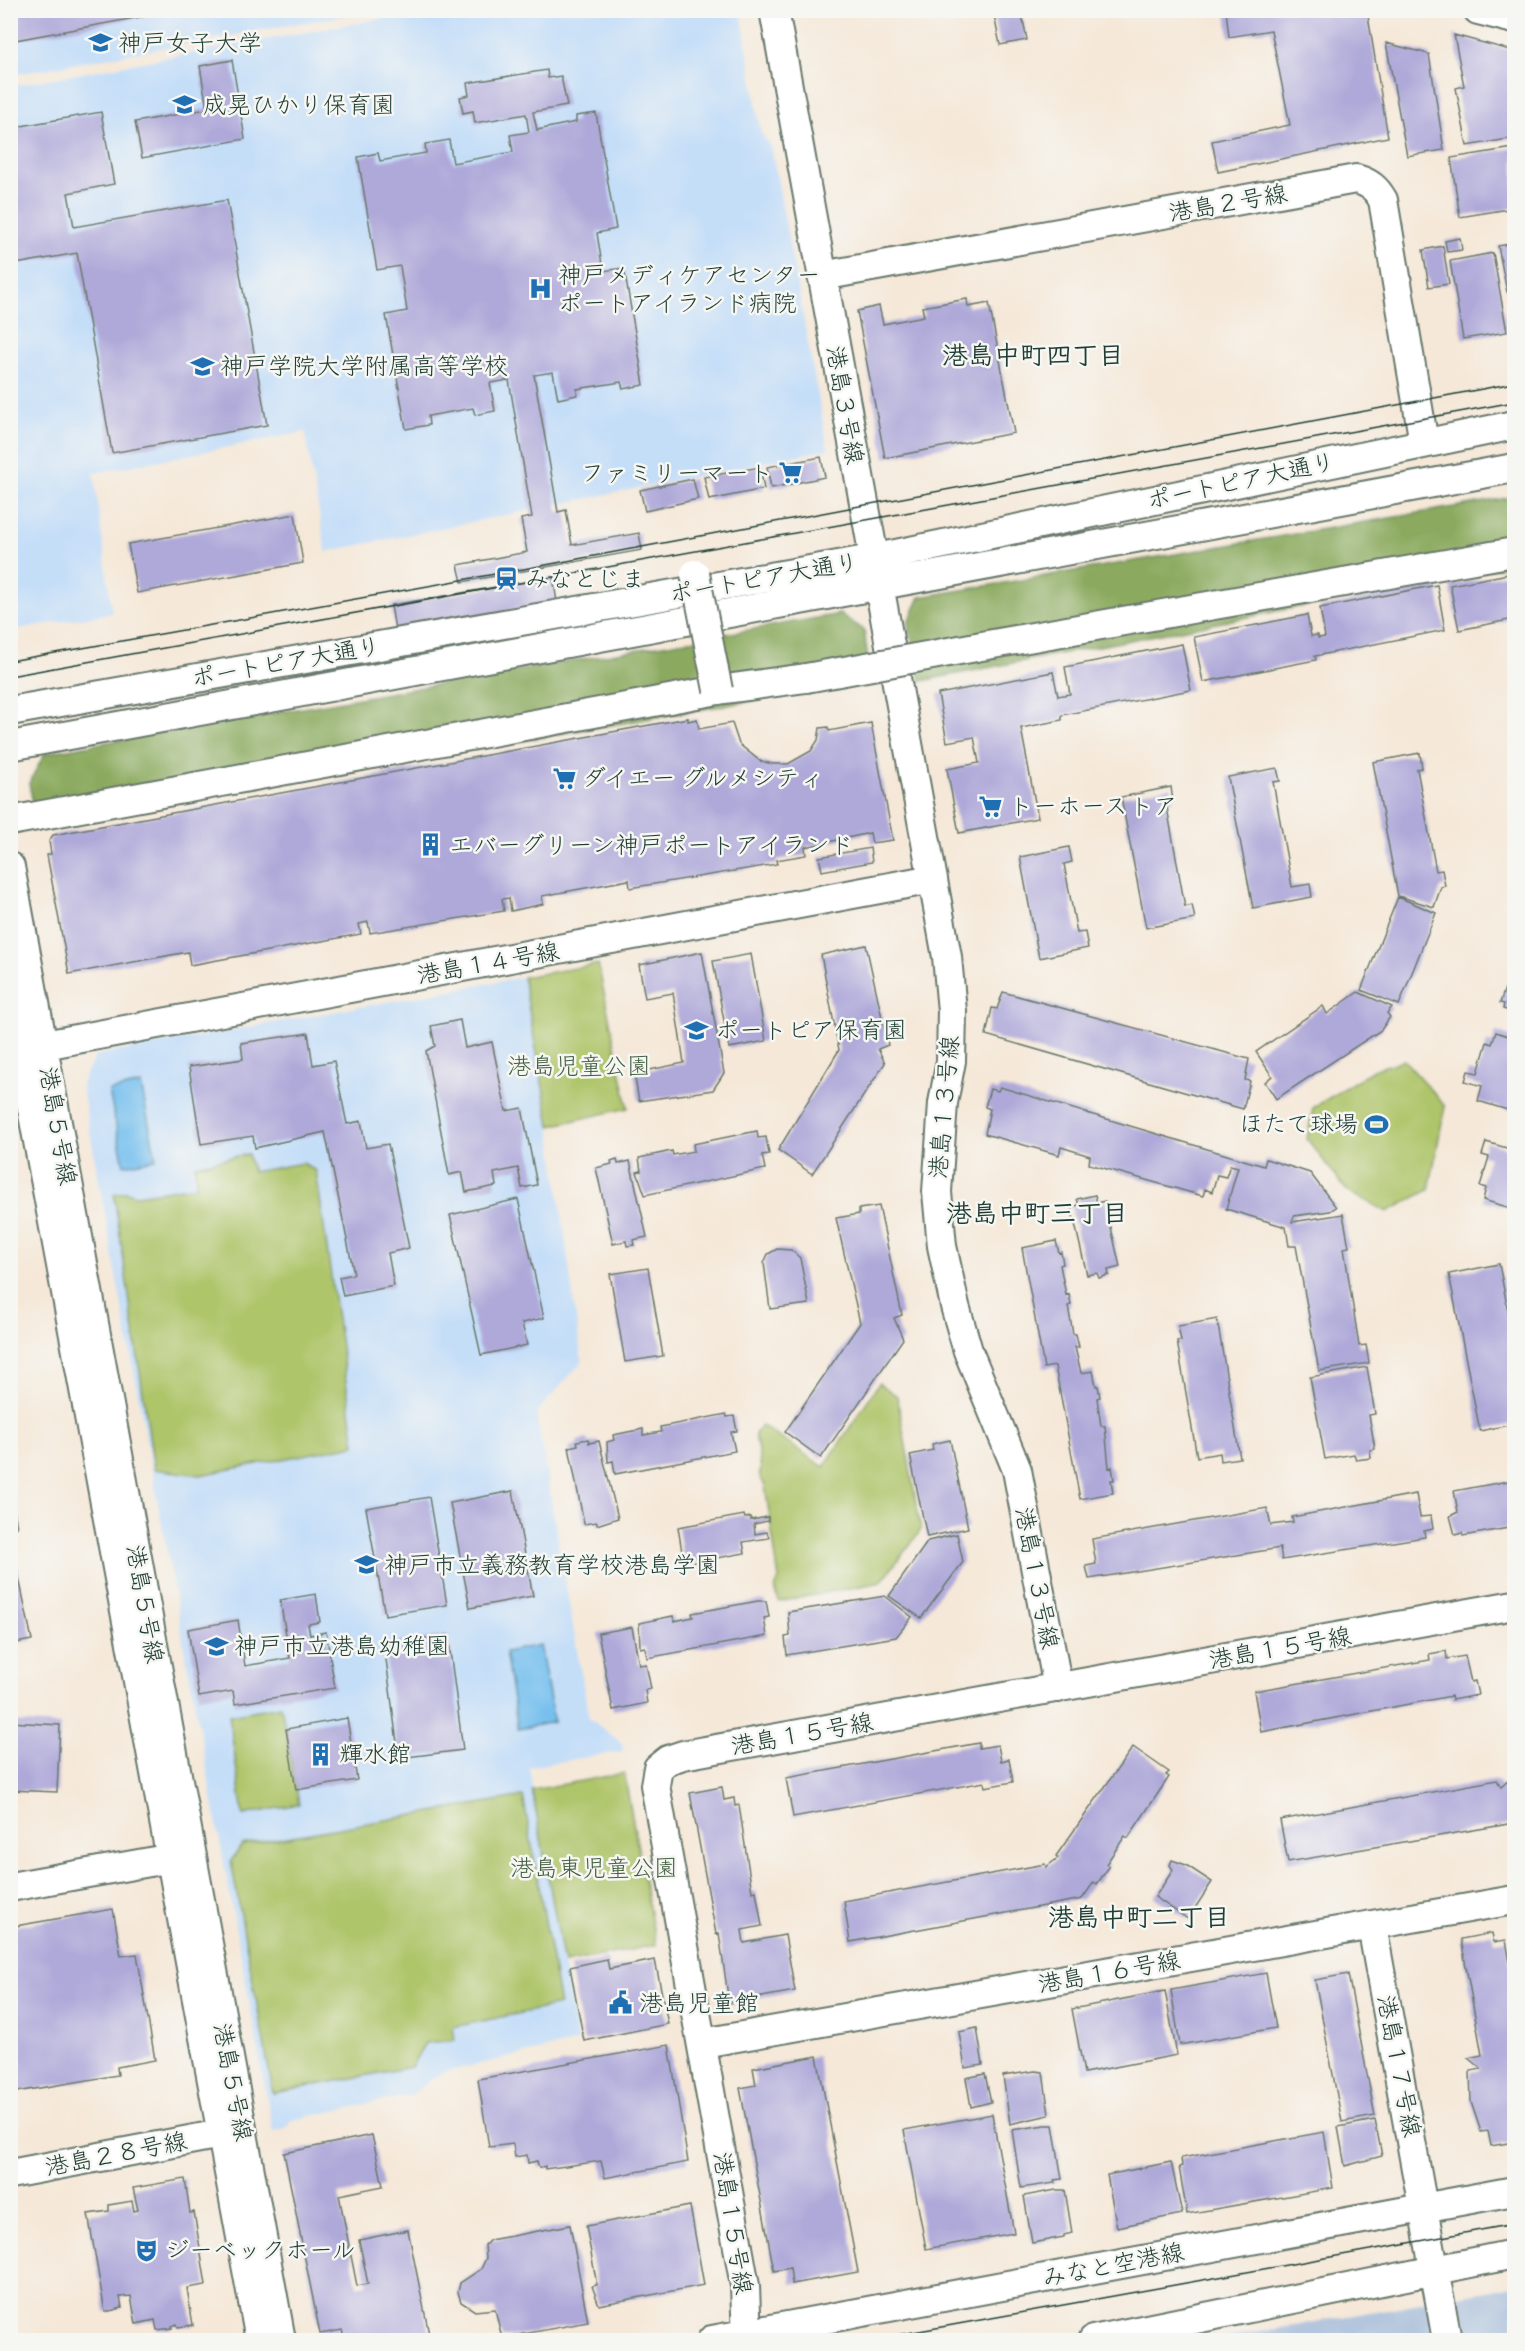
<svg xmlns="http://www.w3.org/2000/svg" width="1525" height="2351" font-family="Caveat,'Klee One',sans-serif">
<rect width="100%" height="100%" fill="#f6f6f2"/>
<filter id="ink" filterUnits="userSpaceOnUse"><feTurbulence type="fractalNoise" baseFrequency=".0167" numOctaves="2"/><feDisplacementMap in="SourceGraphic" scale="12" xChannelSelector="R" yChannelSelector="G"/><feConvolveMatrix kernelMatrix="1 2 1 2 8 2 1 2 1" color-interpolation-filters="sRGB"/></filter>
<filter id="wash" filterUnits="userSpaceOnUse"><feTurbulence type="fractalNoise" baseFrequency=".008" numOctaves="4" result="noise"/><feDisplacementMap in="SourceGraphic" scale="24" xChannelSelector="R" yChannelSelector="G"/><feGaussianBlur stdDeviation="1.35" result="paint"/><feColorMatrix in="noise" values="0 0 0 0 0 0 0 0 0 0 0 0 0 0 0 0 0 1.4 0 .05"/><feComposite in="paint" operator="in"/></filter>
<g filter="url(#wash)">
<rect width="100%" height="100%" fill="#f5e8d8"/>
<!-- built -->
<path fill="#c5def8" d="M11 11H369L11 75Z
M423 11H741L761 133 771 146 828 449 326 552 305 432 94 473 112 613 11 630V86Z
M523 977 550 1126 582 1362 536 1413 589 1718 622 1743 623 1751 529 1767 577 2042 440 2073 411 2095 292 2120 285 2129 273 2131 81 1083 96 1055Z"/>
<!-- industrial -->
<path fill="#b4c6dd" d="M1514 2286V2340H1215Z"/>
<!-- green -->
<path fill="#afc56a" stroke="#67814f" stroke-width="1.5" d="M598 964 628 1108 550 1126 523 977Z
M1404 1060 1445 1106 1429 1190 1387 1212 1347 1191 1307 1139 1313 1108 1373 1070Z
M248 1154 253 1172 303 1163 316 1171 355 1445 200 1475 154 1469 114 1194 126 1192 137 1195 196 1186 195 1165Z
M879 1383 897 1396 921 1530 881 1582 779 1602 775 1588 779 1579 765 1486 759 1474 761 1469 755 1434 761 1425 824 1467Z
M281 1706 299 1804 243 1815 229 1715Z
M624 1773 656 1945 564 1963 532 1790Z
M523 1796 560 2005 453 2027 455 2040 425 2043 411 2067 273 2093 231 1861 242 1845Z"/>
<!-- forest -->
<path fill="#8baa5e" stroke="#557449" stroke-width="1.5" d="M1514 497V565L921 681 908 623 920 597Z
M840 614 864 630 871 680 37 825 29 783 45 753Z"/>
<!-- water -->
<path fill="#76bfee" stroke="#4a7e91" stroke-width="1.5" d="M141 1084 156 1159 124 1165 109 1091Z
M540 1645 554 1722 518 1729 505 1652Z"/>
<g id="blocks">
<!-- building -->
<path fill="#afa9d9" d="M10 10H156L157 14 10 41Z
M993 10H1021L1027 40 1000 45Z
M1226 10H1367L1388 137 1218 172 1212 141 1290 125 1271 30 1229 37Z
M1454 35 1514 51V138L1467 146 1456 88 1464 86Z
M1386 43 1429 54 1444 150 1407 156Z
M232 60 245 139 142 158 135 122 207 109 200 66Z
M547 70 548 78 561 76 567 106 533 112 537 130 576 122V116L596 113 616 229 597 233 603 271 624 268 644 385 623 389 621 382 577 389V395L558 399 553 372 534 375 558 512 566 510 572 545 639 533 642 550 462 582 458 565 527 552 521 519 532 517 509 380 490 383 495 411 475 415 473 408 428 416 429 425 406 429 386 315 407 311 400 266 377 270 358 157 378 153 380 161 426 153 425 144 449 140 453 163 513 152 510 135 529 132 526 114 475 123 473 111 463 113 460 97 469 95 467 83Z
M101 112 114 184 68 193 74 227 227 200 267 425 112 453 77 253 10 265V128Z
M1514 148V208L1460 217 1451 158Z
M1460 238 1462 250 1447 252 1445 241Z
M1514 243V291L1507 292 1498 246Z
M1443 246 1449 284 1429 287 1423 250Z
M1493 253 1507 332 1463 339 1450 261Z
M967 299 968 307 989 303 1014 433 885 458 857 311 879 306 883 324 924 316 922 307Z
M821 457 825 477 771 488 767 467Z
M760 467 764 489 709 500 704 477Z
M693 479 698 499 645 511 640 490Z
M295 514 303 563 137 593 128 544Z
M1514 573V619L1459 630 1450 585Z
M553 577 557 602 395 630 391 605Z
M1437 585 1445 630 1315 656 1316 660 1203 682 1194 637 1307 615 1311 636 1318 635V638L1325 637 1320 608Z
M1182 644 1191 690 1062 715V720L1021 728 1038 818 959 833 947 769 979 763 974 737 947 742 938 694 1053 672 1058 696 1070 694 1065 667Z
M688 718V721L697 719 699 729 732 723 739 744 760 761 773 764H788L811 751 818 740 820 728 828 727 829 731 871 723 893 840 872 843 870 833 805 847 806 855 776 860 777 864 630 888 629 880 542 896 543 904 511 911 509 898 502 899 504 911 370 933 368 922 359 924 361 934 190 965 188 952 69 974 47 855 51 854 49 841 53 835Z
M1420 753 1422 768 1417 769 1436 871 1442 870 1445 886 1441 887 1434 907 1398 896 1373 762Z
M1277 768 1280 781 1273 782 1292 887 1310 884 1312 897 1253 908 1228 777Z
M1171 787 1173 801 1166 802 1185 907 1192 905 1195 919 1146 928 1121 797Z
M1069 847 1072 862 1064 864 1077 933 1085 932 1088 948 1039 958 1020 857Z
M870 848 872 862 822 871 819 857Z
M1398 897 1436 913 1399 1005 1361 990Z
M866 945 888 1045 878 1049 885 1063 812 1174 778 1150 839 1050 821 955Z
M702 952 724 1073 713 1090 639 1101 634 1073 684 1063 673 993 645 998 639 965Z
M751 954 766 1041 729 1048 713 961Z
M1511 985 1514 986V1012L1503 1009 1504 1004 1500 1003 1505 988 1510 989Z
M1003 992 1249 1059 1245 1080 1250 1081 1243 1109 986 1035 992 1008 997 1009Z
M1358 992 1392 1007 1387 1013 1390 1017 1381 1030 1276 1099 1265 1082 1272 1076 1256 1052 1323 1006 1327 1014Z
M460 1020 465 1048 492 1042 506 1111 522 1108 537 1185 522 1188 518 1168 494 1173 496 1186 466 1192 462 1172 449 1175 426 1051 435 1046 431 1026Z
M1496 1032 1514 1038V1112L1478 1101 1482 1086 1465 1081 1468 1071 1478 1073 1487 1042 1492 1044Z
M308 1033 313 1065 334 1061 347 1124 361 1121 366 1148 388 1144 409 1248 388 1253 394 1286 343 1296 339 1277 354 1274 325 1132 255 1148 253 1136 201 1144 189 1067 243 1059 241 1043Z
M1000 1087 1264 1166 1266 1159 1310 1173 1336 1207 1330 1211 1294 1216 1292 1222 1343 1214 1349 1247 1344 1248 1359 1346 1366 1345 1369 1363 1319 1371 1296 1246H1289L1286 1227 1226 1209 1238 1167 1230 1165 1226 1177 1217 1175 1212 1192 1205 1189 1203 1196 1089 1164 1090 1156 1061 1147 1059 1155 985 1134 990 1109 985 1107 990 1089 998 1091Z
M757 1131 758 1138 766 1137 769 1154 762 1155 765 1169 645 1195 637 1172 641 1171 639 1158 672 1151 673 1155 694 1151 693 1144Z
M1486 1142 1514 1150V1209L1483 1200 1486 1188 1480 1186 1489 1157 1482 1155Z
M617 1159 618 1164 630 1161 647 1237 633 1240 634 1245 627 1246 626 1241 613 1244 596 1168 612 1164 611 1161Z
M1095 1195 1097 1203 1105 1201 1120 1267 1108 1270 1109 1275 1099 1278 1097 1273 1087 1275 1071 1207 1079 1205 1077 1199Z
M518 1199 544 1318 522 1323 527 1345 481 1355 450 1215Z
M879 1206 902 1315 894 1318 903 1339 821 1458 785 1432 860 1323 836 1218 859 1214V1209Z
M1056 1241 1059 1253 1061 1252 1063 1264 1060 1265 1066 1295 1069 1294 1071 1305 1068 1306 1073 1334H1076L1079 1347H1075L1081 1373 1093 1371 1096 1386H1098L1100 1397 1097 1398 1101 1426H1105L1109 1468 1112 1467 1114 1480H1111L1113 1493 1080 1499 1055 1366 1044 1368 1022 1248Z
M777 1249 791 1250 800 1258 809 1304 770 1309 764 1263 768 1254Z
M1499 1264 1514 1342V1424L1480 1431 1449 1274Z
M648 1268 663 1356 625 1362 610 1274Z
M1217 1319 1240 1458 1221 1461 1220 1453 1197 1457 1177 1341H1181L1178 1326Z
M1367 1367 1375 1414 1369 1415 1375 1449 1370 1450 1371 1458 1356 1460 1354 1454 1325 1459 1310 1377Z
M726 1414 727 1417 734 1416 737 1431 731 1432 735 1451 615 1474 613 1461 608 1462 607 1442 614 1440 613 1435 643 1429V1435L661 1432 660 1427Z
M588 1439 589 1443 599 1441 618 1518 597 1525V1522L584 1524 569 1447 578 1445 577 1441Z
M950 1440 968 1528 927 1537 910 1455 933 1450 932 1444Z
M1514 1480V1527L1463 1536 1462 1533 1455 1535 1450 1516 1458 1512 1454 1491Z
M513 1491 533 1596 470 1608 450 1503Z
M1416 1494 1420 1517 1431 1516 1433 1529 1424 1531 1425 1537 1282 1560 1280 1548 1089 1579 1086 1566 1096 1564 1092 1539 1267 1508 1271 1525 1293 1522 1292 1517Z
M429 1497 447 1605 385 1615 366 1508Z
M10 1498H12L17 1527 10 1528Z
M744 1515 745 1518 751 1517V1520L768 1517V1521L754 1524 755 1534 767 1532 769 1538 743 1542 745 1553 684 1564 678 1527Z
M957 1534 963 1562 921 1618 889 1596 928 1541Z
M10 1535 32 1640 10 1644Z
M316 1594 320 1622 308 1624 310 1635 326 1632 335 1688 235 1704 233 1691 199 1697 188 1629 238 1620 245 1666 290 1658 280 1600Z
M885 1596 912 1617 896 1637 787 1655 785 1637 790 1636 788 1612Z
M758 1601H766L769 1617 764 1618 767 1636 647 1658 645 1647 640 1648 639 1623 673 1616 674 1621 693 1617 692 1613Z
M632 1627 639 1665 646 1664 651 1689 645 1690 647 1703 613 1710 598 1633Z
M448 1635 463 1750 399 1758 384 1644Z
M1446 1651 1447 1659 1465 1656 1471 1682 1475 1681 1478 1695 1452 1700 1451 1696 1261 1732 1254 1691 1430 1660 1429 1654Z
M347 1718 357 1780 296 1790 286 1729Z
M10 1722 60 1725 57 1792 10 1790Z
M979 1743V1748L998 1745 1001 1761 1009 1759 1013 1782 985 1787 984 1782 793 1817 786 1778Z
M1133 1747 1169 1772 1166 1775 1169 1777 1128 1838 1125 1836 1106 1864 1109 1867 1097 1884 1094 1882 1082 1899 850 1942 844 1901 1045 1864 1046 1867 1058 1858 1056 1856Z
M1514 1770V1823L1288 1862 1280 1820 1497 1780 1501 1787 1511 1778Z
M722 1787 724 1800 734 1798 735 1806 739 1805 752 1892 756 1891 762 1926 742 1930 744 1943 785 1935 795 1991 729 2003 719 1933 716 1934 690 1793Z
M1172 1860 1186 1865 1212 1882 1188 1919 1155 1897 1173 1870 1170 1865Z
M113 1909 121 1956 137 1954 155 2060 117 2067 118 2075 10 2093V1927Z
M1492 1933 1494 1942 1506 1940 1514 1985V2142L1491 2146 1488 2131 1481 2132 1471 2102 1470 2071 1481 2069 1468 2058 1482 2055 1461 1939Z
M607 1959 609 1969 655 1960 668 2024 584 2041 570 1967Z
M1266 1973 1276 2028 1180 2045 1171 1990Z
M1348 1974 1375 2116 1342 2122 1315 1980Z
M1165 1991 1177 2055 1084 2073 1072 2009Z
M977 2028 983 2065 965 2068 959 2032Z
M669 2045 688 2162 605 2178 601 2161 545 2169V2166L539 2168 537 2161 528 2163 527 2155 515 2157 513 2144 489 2147 478 2079Z
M817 2056 858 2272 792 2284 790 2268 774 2271 740 2088 756 2085 753 2068Z
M1035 2071 1043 2072 1049 2115 1010 2124 1003 2076Z
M985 2074 991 2102 971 2107 966 2078Z
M992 2114 1014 2233 926 2249 904 2130Z
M1375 2120 1382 2156 1345 2166 1338 2127Z
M1045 2125H1053L1062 2179 1054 2180 1055 2183 1021 2188 1012 2130Z
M1324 2132 1333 2188 1187 2214 1179 2167 1182 2166 1181 2158Z
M372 2135 383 2186 339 2195 357 2286 368 2284 359 2240 408 2230 430 2339 345 2340 342 2330 320 2334 284 2153Z
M1171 2162 1182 2214 1117 2227 1107 2175Z
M185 2179 190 2213 194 2212 206 2285 187 2288 193 2325 178 2327 177 2324 172 2326V2328L157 2330 155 2320 136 2324 131 2296 120 2297 122 2308 105 2312 88 2214 109 2211V2205L132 2201 134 2211 138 2210 133 2188Z
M1056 2190H1065L1072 2233 1064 2235V2237L1032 2243 1024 2196Z
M690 2206 704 2285 599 2305 592 2286 597 2285 586 2226Z
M570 2225 588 2322 502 2338 495 2309 475 2311 461 2302 458 2292 460 2283 481 2269 486 2258 485 2245 490 2240Z"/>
</g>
</g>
<g filter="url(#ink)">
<use href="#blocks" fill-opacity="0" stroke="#6a796d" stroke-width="1.5"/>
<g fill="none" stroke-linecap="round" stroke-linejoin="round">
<defs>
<path id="minor" d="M774 10 947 957 952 1011 951 1061 943 1103 937 1192 942 1246 955 1306 968 1351 1017 1470 1058 1688
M1478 10 1514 19
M822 276 1356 179C1370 183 1376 188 1383 200L1424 443
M976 647 1514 552
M10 711 872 559 1514 425
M10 746 1514 468
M10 821 718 690 806 678
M10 867 281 2340
M10 990 260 2340
M23 1049 933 879
M10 1887 189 1855
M1372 1926 1447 2340
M703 2043 1514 1900
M10 2174 221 2134
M712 2340 1514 2191
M747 2340 745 2286 655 1785 658 1768 668 1760 683 1755 1514 1605
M1093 2340 1514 2254"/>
</defs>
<!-- minor casing -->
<use href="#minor" stroke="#6a796d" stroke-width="32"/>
<!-- minor -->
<use href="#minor" stroke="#fff" stroke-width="28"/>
<!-- tram -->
<path stroke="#1f3d34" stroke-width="1.5" d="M10 661 551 564 1514 383
M10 676 1514 402
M869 2340 1514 2224"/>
<defs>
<path id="minor-bridge" d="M695 574 718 690
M806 678 976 647"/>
</defs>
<!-- minor-bridge casing -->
<use href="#minor-bridge" stroke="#6a796d" stroke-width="32" stroke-linecap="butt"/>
<!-- minor-bridge -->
<use href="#minor-bridge" stroke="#fff" stroke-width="28"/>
</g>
</g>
<!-- icons -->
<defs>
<symbol id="university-bare" viewBox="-9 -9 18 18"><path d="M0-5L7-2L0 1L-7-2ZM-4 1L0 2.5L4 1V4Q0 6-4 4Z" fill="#1f6fb2" stroke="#f6f6f2" stroke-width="2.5" paint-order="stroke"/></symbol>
<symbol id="school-bare" viewBox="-9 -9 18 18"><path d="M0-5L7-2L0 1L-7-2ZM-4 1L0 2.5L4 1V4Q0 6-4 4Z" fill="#1f6fb2" stroke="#f6f6f2" stroke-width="2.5" paint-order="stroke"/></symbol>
<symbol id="hospital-bare" viewBox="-9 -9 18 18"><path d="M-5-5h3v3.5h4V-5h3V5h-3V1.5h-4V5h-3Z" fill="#1f6fb2" stroke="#f6f6f2" stroke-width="2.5" paint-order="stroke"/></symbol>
<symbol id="supermarket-bare" viewBox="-9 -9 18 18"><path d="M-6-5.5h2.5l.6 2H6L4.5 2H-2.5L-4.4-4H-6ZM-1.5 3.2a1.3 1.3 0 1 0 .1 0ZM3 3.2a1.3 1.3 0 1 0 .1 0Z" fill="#1f6fb2" stroke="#f6f6f2" stroke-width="2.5" paint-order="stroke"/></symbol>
<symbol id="station-bare" viewBox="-9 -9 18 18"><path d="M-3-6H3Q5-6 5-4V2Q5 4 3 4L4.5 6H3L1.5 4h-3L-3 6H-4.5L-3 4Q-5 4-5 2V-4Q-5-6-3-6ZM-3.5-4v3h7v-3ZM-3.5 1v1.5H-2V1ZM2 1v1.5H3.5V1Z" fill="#1f6fb2" stroke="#f6f6f2" stroke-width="2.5" paint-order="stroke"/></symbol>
<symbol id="building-bare" viewBox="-9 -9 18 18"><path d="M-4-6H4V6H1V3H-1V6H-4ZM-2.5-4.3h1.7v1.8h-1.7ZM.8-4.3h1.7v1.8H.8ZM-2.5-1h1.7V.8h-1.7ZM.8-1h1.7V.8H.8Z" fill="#1f6fb2" stroke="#f6f6f2" stroke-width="2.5" paint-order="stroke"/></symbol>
<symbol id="stadium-bare" viewBox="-9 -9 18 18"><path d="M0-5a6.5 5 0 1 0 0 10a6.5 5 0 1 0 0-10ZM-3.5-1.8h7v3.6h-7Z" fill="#1f6fb2" stroke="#f6f6f2" stroke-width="2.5" paint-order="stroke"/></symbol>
<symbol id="civic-bare" viewBox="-9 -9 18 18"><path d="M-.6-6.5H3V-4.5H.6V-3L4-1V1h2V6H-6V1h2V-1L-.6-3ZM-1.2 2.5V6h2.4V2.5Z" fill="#1f6fb2" stroke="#f6f6f2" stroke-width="2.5" paint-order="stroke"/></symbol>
<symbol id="theatre-bare" viewBox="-9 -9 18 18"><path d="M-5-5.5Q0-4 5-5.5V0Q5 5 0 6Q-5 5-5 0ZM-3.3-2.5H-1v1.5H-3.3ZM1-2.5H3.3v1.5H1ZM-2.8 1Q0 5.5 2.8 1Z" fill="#1f6fb2" stroke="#f6f6f2" stroke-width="2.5" paint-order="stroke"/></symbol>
</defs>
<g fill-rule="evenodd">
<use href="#university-bare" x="84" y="26" width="33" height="33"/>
<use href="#school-bare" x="168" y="88" width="33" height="33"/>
<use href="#hospital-bare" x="524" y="272" width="33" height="33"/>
<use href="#school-bare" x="186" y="350" width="33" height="33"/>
<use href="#supermarket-bare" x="774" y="456" width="33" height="33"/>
<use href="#station-bare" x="490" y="562" width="33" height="33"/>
<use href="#supermarket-bare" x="548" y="762" width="33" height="33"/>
<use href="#supermarket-bare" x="974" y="790" width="33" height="33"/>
<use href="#building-bare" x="414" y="828" width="33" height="33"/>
<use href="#school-bare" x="680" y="1014" width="33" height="33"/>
<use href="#stadium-bare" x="1360" y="1108" width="33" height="33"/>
<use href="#school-bare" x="350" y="1548" width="33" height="33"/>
<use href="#school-bare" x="200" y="1630" width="33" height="33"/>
<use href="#building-bare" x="304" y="1738" width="33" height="33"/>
<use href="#civic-bare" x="604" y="1986" width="33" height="33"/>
<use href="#theatre-bare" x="130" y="2234" width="33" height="33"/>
</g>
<g text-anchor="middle" stroke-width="5" stroke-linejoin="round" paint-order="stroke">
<!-- poi labels -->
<g font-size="24" fill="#1f3d34" stroke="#f6f6f2" text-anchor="start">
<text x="118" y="51">神戸女子大学</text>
<text x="203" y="113">成晃ひかり保育園</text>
<text x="558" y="283">神戸メディケアセンター<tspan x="558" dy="28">ポートアイランド病院</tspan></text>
<text x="220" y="374">神戸学院大学附属高等学校</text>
<text x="773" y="481" text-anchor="end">ファミリーマート</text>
<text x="525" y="587">みなとじま</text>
<text x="582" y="786">ダイエー グルメシティ</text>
<text x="1009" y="814">トーホーストア</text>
<text x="449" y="853">エバーグリーン神戸ポートアイランド</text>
<text x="715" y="1038">ポートピア保育園</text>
<text x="1358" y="1132" text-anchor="end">ほたて球場</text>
<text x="384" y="1573">神戸市立義務教育学校港島学園</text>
<text x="234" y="1654">神戸市立港島幼稚園</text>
<text x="339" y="1762">輝水館</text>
<text x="639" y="2011">港島児童館</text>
<text x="165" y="2258">ジーベックホール</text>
</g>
<!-- street labels -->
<g font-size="24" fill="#1f3d34" stroke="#f6f6f2">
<text transform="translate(1228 203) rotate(-10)" y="8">港島２号線</text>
<text transform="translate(845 405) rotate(80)" y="8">港島３号線</text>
<text transform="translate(1241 481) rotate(-12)" y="8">ポートピア大通り</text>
<text transform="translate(764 578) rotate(-10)" y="8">ポートピア大通り</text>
<text transform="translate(286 662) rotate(-10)" y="8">ポートピア大通り</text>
<text transform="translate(488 963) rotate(-10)" y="8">港島１４号線</text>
<text transform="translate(944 1107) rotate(-85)" y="8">港島１３号線</text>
<text transform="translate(58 1126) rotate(80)" y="8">港島５号線</text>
<text transform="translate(1037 1578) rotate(79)" y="8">港島１３号線</text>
<text transform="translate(145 1604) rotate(80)" y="8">港島５号線</text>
<text transform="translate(1280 1648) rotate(-10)" y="8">港島１５号線</text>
<text transform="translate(802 1734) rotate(-10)" y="8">港島１５号線</text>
<text transform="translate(1109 1972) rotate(-10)" y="8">港島１６号線</text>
<text transform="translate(1399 2066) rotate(79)" y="8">港島１７号線</text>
<text transform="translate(233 2082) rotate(79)" y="8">港島５号線</text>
<text transform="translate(116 2154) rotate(-11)" y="8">港島２８号線</text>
<text transform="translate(733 2223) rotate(81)" y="8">港島１５号線</text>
<text transform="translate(1113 2265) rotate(-11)" y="8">みなと空港線</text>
</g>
<!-- park labels -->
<g font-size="24" fill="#435f42" stroke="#f6f6f2">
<text x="579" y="1074">港島児童公園</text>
<text x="594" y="1876">港島東児童公園</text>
</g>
<!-- neighbourhood labels -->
<g font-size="26" font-weight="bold" fill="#1f3d34" stroke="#f6f6f2">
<text x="1033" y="364">港島中町四丁目</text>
<text x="1037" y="1222">港島中町三丁目</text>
<text x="1139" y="1926">港島中町二丁目</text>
</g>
</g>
<!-- margin -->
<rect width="1525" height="2351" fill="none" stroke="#f6f6f2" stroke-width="36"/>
</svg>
